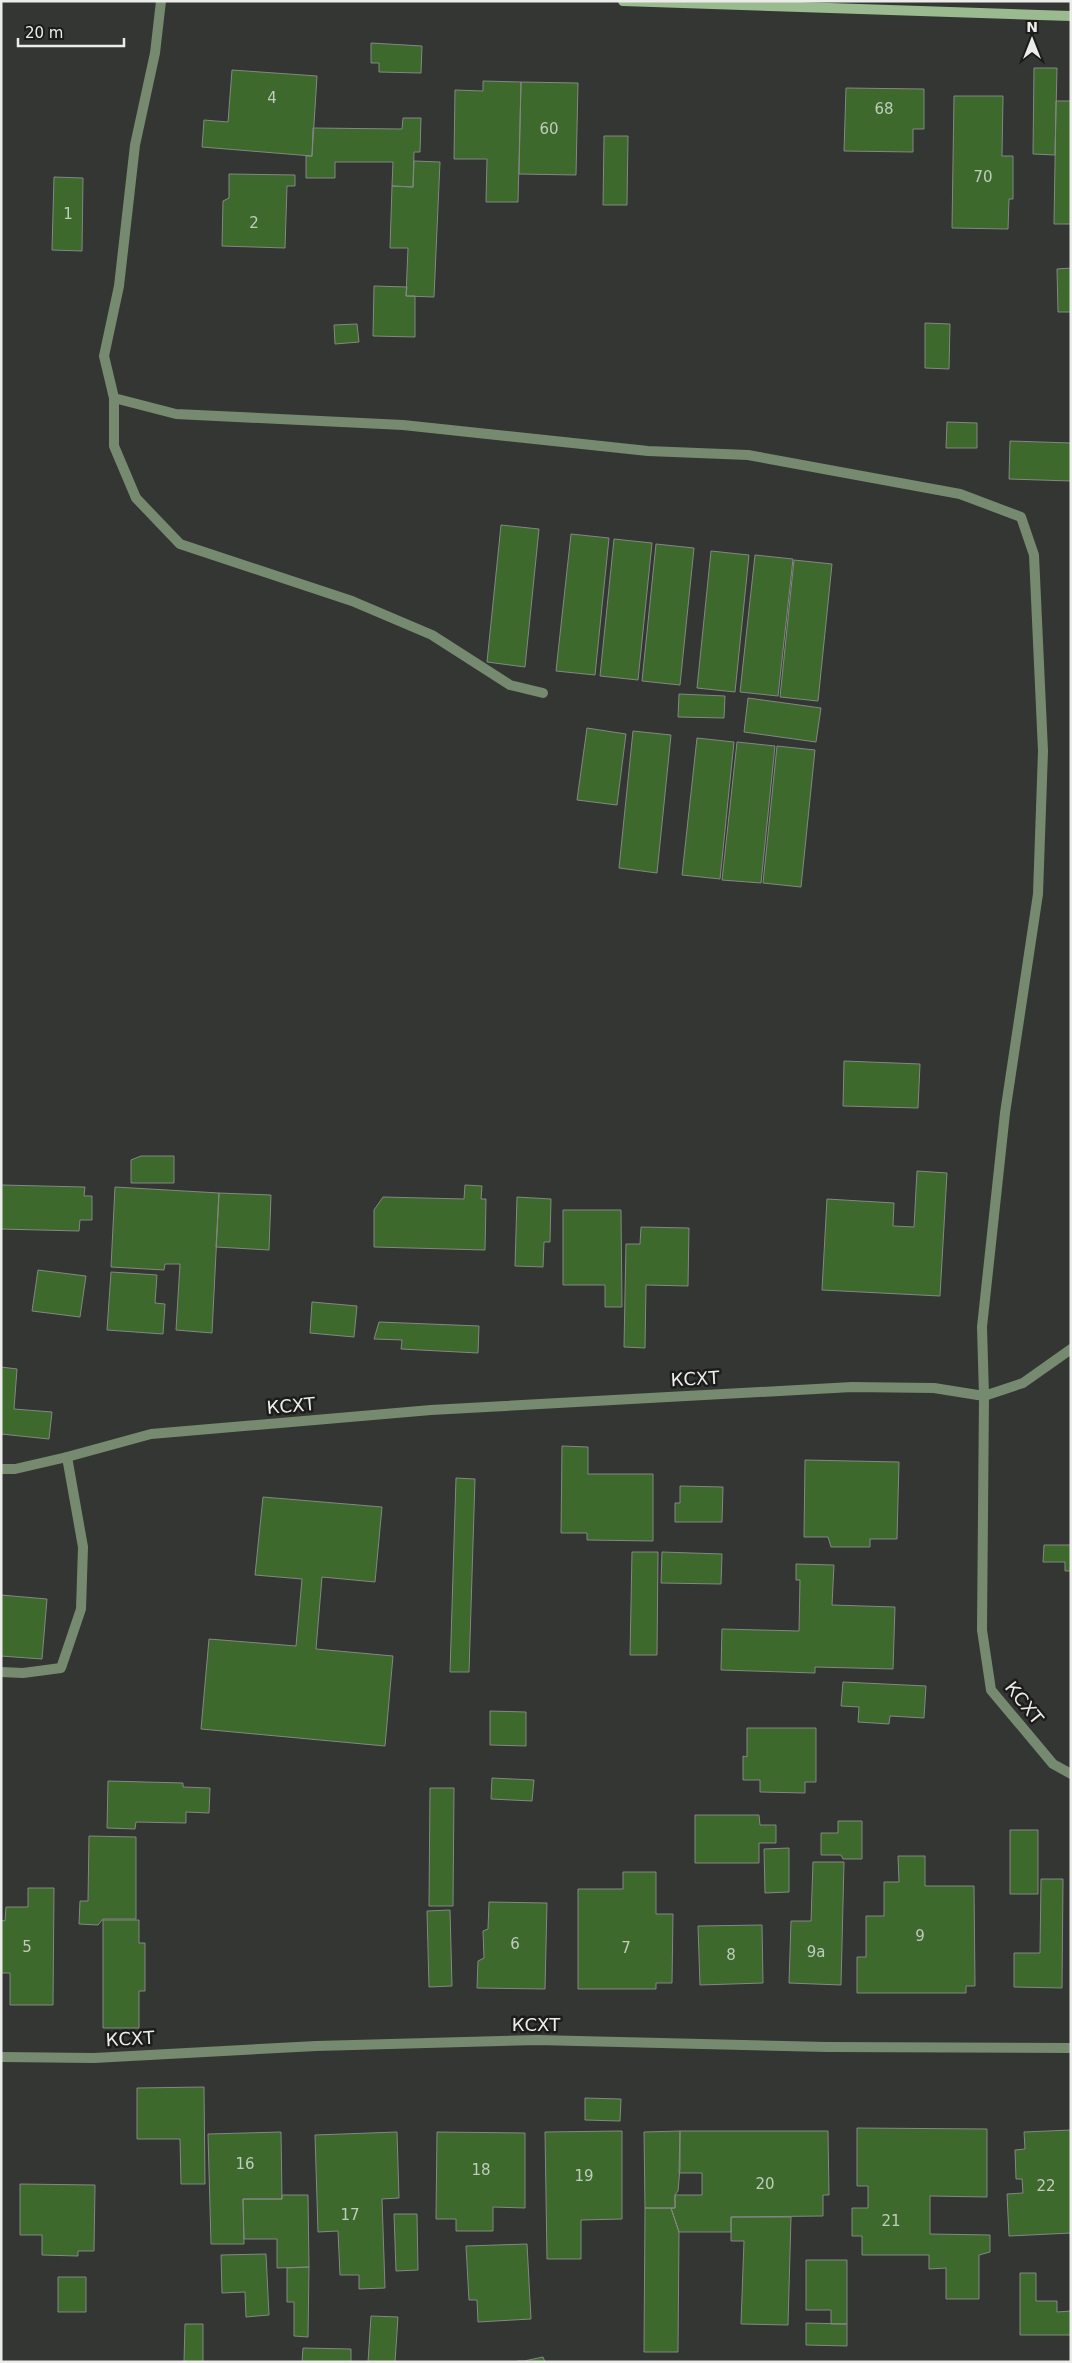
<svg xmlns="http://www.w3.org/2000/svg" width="1072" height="2363" font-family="'DejaVu Sans',sans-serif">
<rect width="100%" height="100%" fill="#333632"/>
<!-- building -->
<path fill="#3d692d" stroke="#848783" d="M371 43 422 46 421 73 379 72V63H371Z
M1034 68H1057L1055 155 1033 154Z
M232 70 317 76 312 156 202 147 204 120 228 122Z
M483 81 521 82 518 202H486L487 159H454L455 90 483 91Z
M521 82 578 83 576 175 519 174Z
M846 88 924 89V129H913V152L844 151Z
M954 96H1003L1002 156H1013V199H1009L1008 229 952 228Z
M1056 101H1071V224H1054Z
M403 118H421L420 152H414L413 187 392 186 393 162H335V178H306V156H312L313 128 402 129Z
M604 136H628L627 205H603Z
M414 161 440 162 434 297 406 296 408 248H390L392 186 413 187Z
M229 174 295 175V186H287L285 248 222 246 223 201 229 198Z
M54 177 83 178 82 251 52 250Z
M1071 268V312H1058L1057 269Z
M374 286 407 287 406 296H415V337L373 336Z
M925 323 950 324 949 369 925 368Z
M357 324 359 342 335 344 334 325Z
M947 422 977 423V448H946Z
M1010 441 1071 443V481L1009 479Z
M501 525 539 529 525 667 487 662Z
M571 534 609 538 595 675 556 671Z
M614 539 652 543 638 680 600 676Z
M656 544 694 548 680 685 642 681Z
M711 551 749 555 735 692 697 688Z
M755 555 793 559 778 696 740 692Z
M794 560 832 564 818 701 780 697Z
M679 694 725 696 724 718 678 717Z
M748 698 821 708 816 742 744 732Z
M587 728 626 734 617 805 577 800Z
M633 731 671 735 657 873 619 868Z
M697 738 734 742 720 879 682 875Z
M737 742 775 746 761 883 722 880Z
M777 746 815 750 801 887 763 883Z
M844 1061 920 1064 918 1108 843 1106Z
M141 1156H174V1183H131V1160Z
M917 1171 947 1173 940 1296 822 1290 827 1199 894 1203 893 1226 914 1227Z
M1 1185 85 1187 84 1196H92V1220H80L79 1231 1 1229Z
M465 1185 482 1186 481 1199H486L485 1250 374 1247V1210L383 1197 464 1199Z
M115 1187 219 1193 212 1333 176 1330 180 1264H165L164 1270 111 1267Z
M219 1193 271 1195 269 1250 216 1247Z
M517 1197 551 1199 550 1242H544L543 1267 515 1266Z
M563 1210H621L622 1307H605V1285H563Z
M641 1227 689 1228 688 1286 646 1285 645 1348 624 1347 626 1244H640Z
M38 1270 86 1276 80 1317 32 1311Z
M111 1272 157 1275 155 1303 165 1304 163 1334 107 1330Z
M312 1302 357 1306 354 1337 310 1333Z
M379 1322 479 1326 478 1353 401 1349 402 1340 374 1339Z
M1 1367 17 1369 14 1409 52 1412 49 1439 1 1434Z
M562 1446 588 1447V1474H653V1541L587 1540V1533H561Z
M805 1460 899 1462 897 1539H870V1547H831L828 1537H804Z
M456 1478 475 1479 469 1672H450Z
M680 1486 723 1487 722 1522H675V1503H680Z
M263 1497 382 1507 375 1582 322 1577 316 1649 393 1656 385 1746 201 1729 209 1639 296 1646 302 1579 255 1575Z
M1044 1545H1071V1571H1065V1562H1043Z
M632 1552H658L657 1655H630Z
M662 1552 722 1554 721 1584 661 1583Z
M796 1564 834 1565 832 1605 895 1607 893 1669 815 1667V1673L721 1670 722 1629 799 1631 800 1580H796Z
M1 1595 47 1599 42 1659 1 1656Z
M843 1682 926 1686 924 1718 890 1716 889 1724 858 1722 859 1707 841 1706Z
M490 1711 526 1712V1746L490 1745Z
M747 1728H816V1782H805V1793L760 1792V1780H743V1756L747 1757Z
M492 1778 534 1780 532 1801 491 1799Z
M108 1781 183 1783V1787L210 1788 209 1813 186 1812V1823L136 1822 135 1829 107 1828Z
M430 1788H454L453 1906H429Z
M695 1815H759L760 1825H776V1843H759V1863H695Z
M838 1821H862V1859H843L841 1855H821V1833H838Z
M1010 1830H1038V1894H1010Z
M89 1836 136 1837V1919H103L98 1925 79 1924 80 1901H88Z
M789 1848V1892L765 1893 764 1849Z
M898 1856H925V1886H974L975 1986H966V1993H857V1957H866V1916H884V1882H899Z
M813 1862H844L841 1985 789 1983 791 1921H811Z
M623 1872H656V1914H673L672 1983H656V1989H578V1889H623Z
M1041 1879H1063L1062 1988 1014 1987V1953H1040Z
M28 1888H54L53 2005H10V1973H1V1920L5 1921 6 1907H28Z
M489 1902 547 1903 545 1989 477 1988 478 1961 484 1958 483 1931 488 1929Z
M450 1910 452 1986 429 1987 427 1911Z
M103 1920H139V1943H145V1991H139V2028H103Z
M762 1925 763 1983 700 1985 698 1926Z
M204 2087 205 2184H181L180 2139H137V2088Z
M585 2098 621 2099 620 2121 585 2120Z
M857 2128 987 2129V2197L930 2196V2234L990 2235V2252L979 2255V2299H946V2268L929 2269V2255H862V2236H852V2208H868V2186H857Z
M1071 2130V2233L1009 2236 1007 2194 1023 2193 1022 2179H1016L1015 2150 1025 2149 1024 2132Z
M622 2131V2219L581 2220V2259H547L545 2132Z
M680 2131V2168L678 2191 675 2195V2208H645L644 2132Z
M680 2131H828L829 2195H823V2216L731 2217V2232H679L671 2208H675V2195H702V2173H679Z
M281 2132 282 2199H243L244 2244H211L208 2134Z
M397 2132 399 2198 382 2199 385 2288 359 2289V2275H340L338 2231 318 2232 315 2135Z
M437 2132 525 2133V2208L493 2207V2231H456V2219H436Z
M20 2184 95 2185 94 2251H78V2256L42 2255V2235H20Z
M282 2195H308L309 2267 277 2268V2239H244L243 2199H282Z
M645 2208H671L679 2232 678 2352H644Z
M394 2214H417L418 2270 396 2271Z
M731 2217H791L788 2325 741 2324 744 2241H731Z
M527 2244 531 2319 478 2322 477 2300H469L466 2246Z
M266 2254 269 2315 246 2317 245 2292 222 2293 221 2255Z
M806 2260H847V2324H831V2310H806Z
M309 2267 308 2337 294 2336V2302H287V2268Z
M1020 2273H1036V2301H1057V2312L1071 2311V2335H1020Z
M58 2277H86V2312H58Z
M371 2316 398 2317 395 2362H368Z
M806 2323 847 2324V2346L806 2345Z
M185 2324H203V2362H184Z
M303 2348 351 2349V2362H302Z
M543 2357 545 2362H517V2361H524Z"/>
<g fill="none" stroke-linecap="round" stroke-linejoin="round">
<!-- lane -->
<path stroke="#768a6f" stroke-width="10" d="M114 398V446L136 498 180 544 352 601 432 635 510 685 543 693
M984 1396 1023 1383 1071 1349
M1 1672 23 1673 61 1668 81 1609 83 1547 67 1457"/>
<!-- street -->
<path stroke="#768a6f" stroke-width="10" d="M161 1 155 53 135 145 119 286 104 356 114 398 176 414 403 425 648 451 748 455 960 494 1021 517 1034 555 1043 751 1038 894 1005 1113 982 1327 984 1396 982 1630 991 1690 1053 1764 1071 1774
M1 1469H15L67 1457 151 1434 431 1410 852 1387 934 1388 984 1396
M1 2057 94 2058 316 2046 537 2040 827 2047 1071 2048"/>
<!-- secondary -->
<path stroke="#9aba8f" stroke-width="10" d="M623 1 1071 16"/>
</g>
<g text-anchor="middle" stroke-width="5" stroke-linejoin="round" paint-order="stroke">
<!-- number labels -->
<g font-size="15" fill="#c0ccbc">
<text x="272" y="103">4</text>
<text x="884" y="114">68</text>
<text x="549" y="134">60</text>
<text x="983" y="182">70</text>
<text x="68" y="219">1</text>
<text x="254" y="228">2</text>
<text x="920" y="1941">9</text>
<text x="515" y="1949">6</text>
<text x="27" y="1952">5</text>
<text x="626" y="1953">7</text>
<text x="816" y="1957">9а</text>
<text x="731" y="1960">8</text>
<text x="245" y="2169">16</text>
<text x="481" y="2175">18</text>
<text x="584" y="2181">19</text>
<text x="765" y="2189">20</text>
<text x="1046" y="2191">22</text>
<text x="350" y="2220">17</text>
<text x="891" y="2226">21</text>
</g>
<!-- street labels -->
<g font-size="18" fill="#ecedeb" stroke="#1c1d1b">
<text transform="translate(695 1379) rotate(-3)" y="6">КСХТ</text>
<text transform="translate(291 1406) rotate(-5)" y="6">КСХТ</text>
<text transform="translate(1024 1703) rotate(51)" y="6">КСХТ</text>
<text x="536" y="2031">КСХТ</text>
<text transform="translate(130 2039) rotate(-3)" y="6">КСХТ</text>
</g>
</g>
<!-- border -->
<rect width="1072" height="2363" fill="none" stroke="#ecedeb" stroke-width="5"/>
<!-- north arrow -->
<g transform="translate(1032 40)" stroke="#1c1d1b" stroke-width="4" paint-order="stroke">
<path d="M0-4L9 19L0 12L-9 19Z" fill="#ecedeb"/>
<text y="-8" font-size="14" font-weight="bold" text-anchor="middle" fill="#ecedeb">N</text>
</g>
<!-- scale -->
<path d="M18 38v8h106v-8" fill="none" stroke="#ecedeb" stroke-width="2.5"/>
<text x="25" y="38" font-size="15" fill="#ecedeb" stroke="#1c1d1b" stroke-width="4" paint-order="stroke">20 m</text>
</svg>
